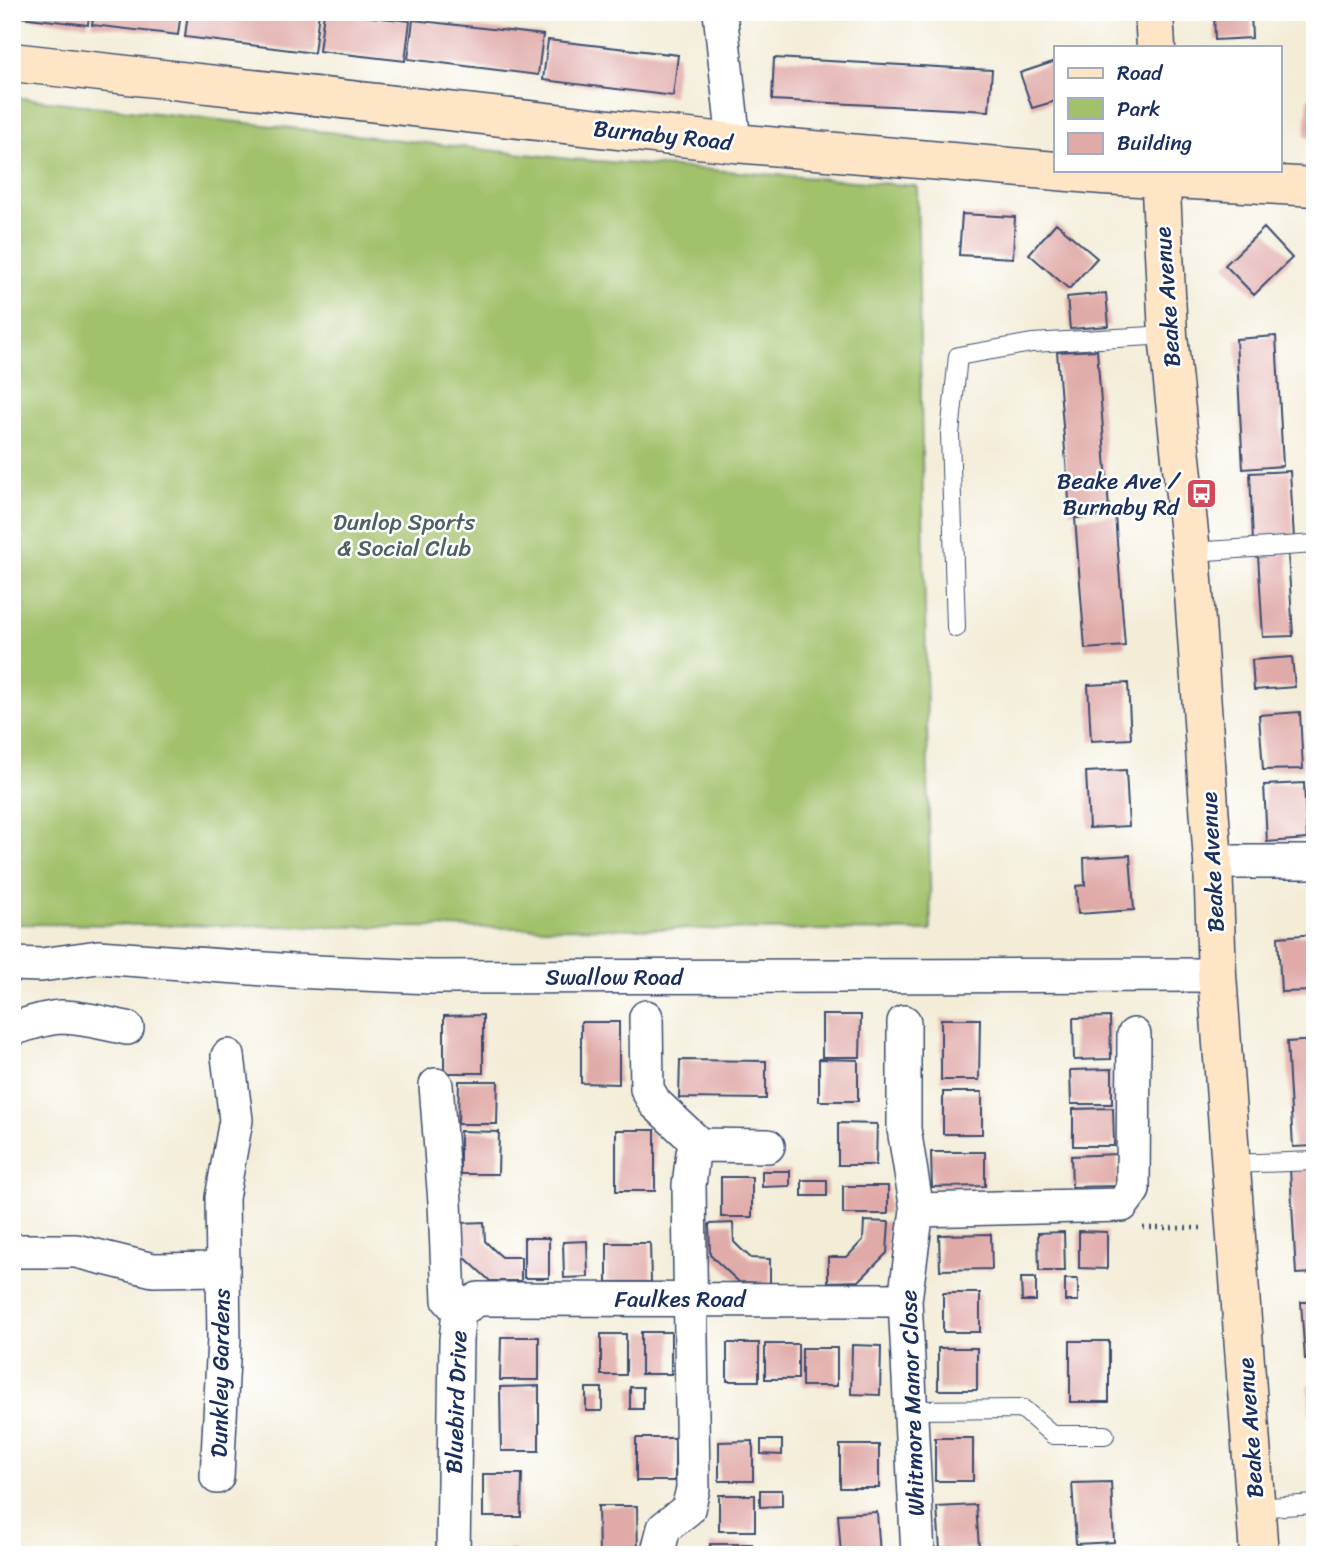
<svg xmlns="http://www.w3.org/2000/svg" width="1327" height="1567" font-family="Sriracha,sans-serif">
<rect width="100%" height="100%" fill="#fff"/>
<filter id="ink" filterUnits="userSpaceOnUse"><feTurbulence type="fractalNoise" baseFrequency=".0143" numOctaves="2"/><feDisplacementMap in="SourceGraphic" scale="14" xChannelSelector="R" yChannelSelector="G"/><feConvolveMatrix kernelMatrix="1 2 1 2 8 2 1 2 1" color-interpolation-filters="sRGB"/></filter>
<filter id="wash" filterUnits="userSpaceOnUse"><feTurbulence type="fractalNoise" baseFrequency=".00686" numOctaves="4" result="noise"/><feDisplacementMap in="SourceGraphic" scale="28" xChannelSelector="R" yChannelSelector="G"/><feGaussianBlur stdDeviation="1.57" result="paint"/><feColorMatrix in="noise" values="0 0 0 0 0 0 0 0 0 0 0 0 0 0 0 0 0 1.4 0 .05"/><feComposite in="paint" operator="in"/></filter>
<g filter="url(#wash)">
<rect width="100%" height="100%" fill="#f3edd8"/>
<!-- green -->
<path fill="#a1c16a" stroke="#5e7864" stroke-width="2" d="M12 97 570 159 917 186 931 931 12 924Z"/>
<g id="blocks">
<!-- building -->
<path fill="#e0aaa8" d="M12 12H89L88 25 12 16Z
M94 12H181L178 35 92 25Z
M188 12H319L314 53 185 37Z
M324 12 410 21 405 61 319 51Z
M1214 12H1251L1252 38 1215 40Z
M413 20 543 35 538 75 408 59Z
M548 40 678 55 673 96 543 80Z
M774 58 992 70 989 111 772 100Z
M1056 61V101L1032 108 1020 73Z
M1308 97H1315V138L1305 137Z
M962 214 1015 217 1013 258 959 255Z
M1056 223 1097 258 1069 289 1029 254Z
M1264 228 1292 258 1254 295 1225 265Z
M1106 293 1109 326 1070 329 1067 297Z
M1276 336 1283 466 1243 469 1236 339Z
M1097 350 1109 509 1070 512 1057 352Z
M1290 471 1294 539 1253 541 1250 473Z
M1115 515 1125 646 1085 649 1075 518Z
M1288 553 1293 636 1263 637 1258 555Z
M1292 657 1295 687 1254 690 1252 660Z
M1128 683 1131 739 1091 741 1088 685Z
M1300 712 1303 769 1263 770 1259 715Z
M1126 770 1129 826 1089 828 1086 772Z
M1304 783 1307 839 1267 842 1264 785Z
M1130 855 1134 910 1078 914 1076 886 1085 885 1084 858Z
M1315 934V991L1281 992 1278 937Z
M483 1015V1073H444V1016Z
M822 1015H861L860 1057H822Z
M1110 1017 1111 1059 1074 1060 1073 1018Z
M941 1019H980L979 1080H941Z
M581 1022H619V1084L581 1083Z
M1315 1040V1146L1293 1147 1287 1042Z
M819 1059 858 1060V1101H819Z
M680 1060 766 1061V1099L679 1098Z
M1112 1069V1104H1071L1070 1070Z
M459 1081H498L497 1124H458Z
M943 1092H982V1134H943Z
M1113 1108 1114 1146H1073V1109Z
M838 1123 877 1124 876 1165H838Z
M616 1130H655V1191H616Z
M460 1131 499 1132 498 1174H460Z
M931 1152H985V1186L932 1187Z
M1117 1154 1118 1186 1072 1187 1071 1156Z
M1315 1168V1273L1296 1274 1290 1169Z
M762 1171H790V1186L762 1187Z
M721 1177H752V1217H721Z
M802 1180H827V1196H802Z
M843 1186H888V1214H843Z
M864 1221 889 1222 887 1253 859 1281 828 1282V1257H847L863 1240Z
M484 1222 485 1241 492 1248 502 1257H521V1281H490L461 1254 460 1223Z
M733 1223 734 1242 741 1249 751 1258 770 1259V1283L739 1282 710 1255 709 1224Z
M1079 1231 1107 1232V1269L1079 1268Z
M1064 1232 1065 1271H1039L1038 1233Z
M991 1234 992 1269 940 1270 939 1235Z
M524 1238H549V1278H524Z
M587 1241 588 1277 564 1278 563 1242Z
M607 1243H650L651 1282H607Z
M1021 1278H1036V1301H1022Z
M1065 1279H1078V1301H1065Z
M943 1293H980V1332H943Z
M1301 1302H1315V1358L1305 1359Z
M641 1332H671V1374H641Z
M601 1334H626V1375H601Z
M501 1337H539V1380H500Z
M1070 1341H1109V1402H1070Z
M727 1343H759V1381H727Z
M765 1344H798V1379H765Z
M852 1345 881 1346 880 1395 851 1394Z
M802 1348H837V1386H802Z
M938 1348H977V1390H938Z
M1308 1385H1315V1474H1313Z
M539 1386V1451H501L500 1387Z
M630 1387H643V1409H630Z
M586 1388H602V1411H586Z
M636 1438H675V1481H636Z
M935 1438H973V1481H935Z
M761 1440H782V1455L761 1454Z
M753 1441V1481H719V1442Z
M840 1445H879V1488H840Z
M483 1474H522L521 1517H483Z
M1111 1482 1114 1542 1076 1544 1072 1483Z
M760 1490H782V1506L760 1507Z
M719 1495H755V1531H719Z
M976 1505 979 1548 940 1550 937 1507Z
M598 1506H637L638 1555H599Z
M877 1512 880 1555H841L838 1514Z
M710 1544H752V1555H710Z
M476 1550H515V1555H476Z"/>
</g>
</g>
<g filter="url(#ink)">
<use href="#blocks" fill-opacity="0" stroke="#3b4c70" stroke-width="2"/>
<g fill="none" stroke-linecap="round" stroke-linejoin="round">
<defs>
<path id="lane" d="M1191 552 1315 544
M956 628 950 434 958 356 1032 343 1168 335
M1231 1164 1315 1161
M911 1410 1023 1409 1053 1435H1105
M1255 1508 1315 1504"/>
<path id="street" d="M720 12 734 143
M1213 862H1315
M12 964 41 965 98 957 293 971 431 977 1217 975
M646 1017 647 1089 655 1103 700 1145 768 1146
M904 1022V1129L917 1210 905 1300 918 1555
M12 1029C28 1024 44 1018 61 1017 83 1017 106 1024 127 1028
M436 1085 445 1202 449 1300 459 1311 456 1340 453 1555
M917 1210 1122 1205 1133 1190 1134 1035
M12 1251H76L153 1270 222 1269
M459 1311 478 1299 905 1300
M217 1477 224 1339 222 1198 236 1120 228 1056
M657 1555 664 1528 688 1509 693 1489 689 1185 693 1153 700 1145"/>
<path id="secondary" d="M1154 12 1156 47
M12 62 734 143 1103 175 1315 187
M1160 170 1168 335 1191 552 1213 862 1217 975 1259 1555"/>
</defs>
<!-- lane casing -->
<use href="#lane" stroke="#3b4c70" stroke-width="20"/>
<!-- street casing -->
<use href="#street" stroke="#3b4c70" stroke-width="36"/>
<!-- secondary casing -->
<use href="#secondary" stroke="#3b4c70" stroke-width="41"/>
<!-- path -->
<path stroke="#3b4c70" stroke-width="4.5" stroke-dasharray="2 5" stroke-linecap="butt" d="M1143 1228H1204"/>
<!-- lane -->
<use href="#lane" stroke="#fff" stroke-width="18"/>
<!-- street -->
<use href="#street" stroke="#fff" stroke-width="33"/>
<!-- secondary -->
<use href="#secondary" stroke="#fee5c5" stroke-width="38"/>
</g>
</g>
<!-- icons -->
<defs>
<symbol id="bus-square" viewBox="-11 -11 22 22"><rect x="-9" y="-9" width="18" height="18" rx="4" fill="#d1495b" stroke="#fff"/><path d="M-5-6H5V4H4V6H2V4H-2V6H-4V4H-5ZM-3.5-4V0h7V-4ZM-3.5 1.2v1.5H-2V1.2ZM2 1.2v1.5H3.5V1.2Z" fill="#fff"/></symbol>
</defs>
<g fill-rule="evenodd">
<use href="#bus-square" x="1184" y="476" width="35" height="35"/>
</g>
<g text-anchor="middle" stroke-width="5" stroke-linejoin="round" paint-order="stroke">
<!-- street labels -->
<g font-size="23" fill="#1b2f5e" stroke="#fff">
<text transform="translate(663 135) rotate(6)" y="8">Burnaby Road</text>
<text transform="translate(1167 297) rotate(-94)" y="8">Beake Avenue</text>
<text transform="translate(1212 862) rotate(-93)" y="8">Beake Avenue</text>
<text x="614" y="985">Swallow Road</text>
<text x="680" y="1307">Faulkes Road</text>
<text transform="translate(220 1373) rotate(-89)" y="8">Dunkley Gardens</text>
<text transform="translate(456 1402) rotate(-88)" y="8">Bluebird Drive</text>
<text transform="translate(912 1403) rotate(-92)" y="8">Whitmore Manor Close</text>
<text transform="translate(1250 1428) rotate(-94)" y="8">Beake Avenue</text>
</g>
<!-- poi labels -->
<g font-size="23" fill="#1b2f5e" stroke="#fff" text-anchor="end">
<text x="1179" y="489">Beake Ave /<tspan x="1179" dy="26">Burnaby Rd</tspan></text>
</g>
<!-- park labels -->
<g font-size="23" fill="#4a6262" stroke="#fff">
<text x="404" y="530">Dunlop Sports<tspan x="404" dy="26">&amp; Social Club</tspan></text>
</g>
</g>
<!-- margin -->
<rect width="1327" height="1567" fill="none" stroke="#fff" stroke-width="42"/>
<!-- legend -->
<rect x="1054" y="46" width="228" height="126" fill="#ffffff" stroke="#a4acbf" stroke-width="2"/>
<rect x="1068" y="68" width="35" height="10" fill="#fee5c5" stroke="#a4acbf" stroke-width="2"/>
<text x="1117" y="80" font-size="21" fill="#1b2f5e">Road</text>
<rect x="1068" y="98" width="35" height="21" fill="#a1c16a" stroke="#a4acbf" stroke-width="2"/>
<text x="1117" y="116" font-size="21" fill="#1b2f5e">Park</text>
<rect x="1068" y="133" width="35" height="21" fill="#e0aaa8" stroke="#a4acbf" stroke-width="2"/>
<text x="1117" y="150" font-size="21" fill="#1b2f5e">Building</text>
</svg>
